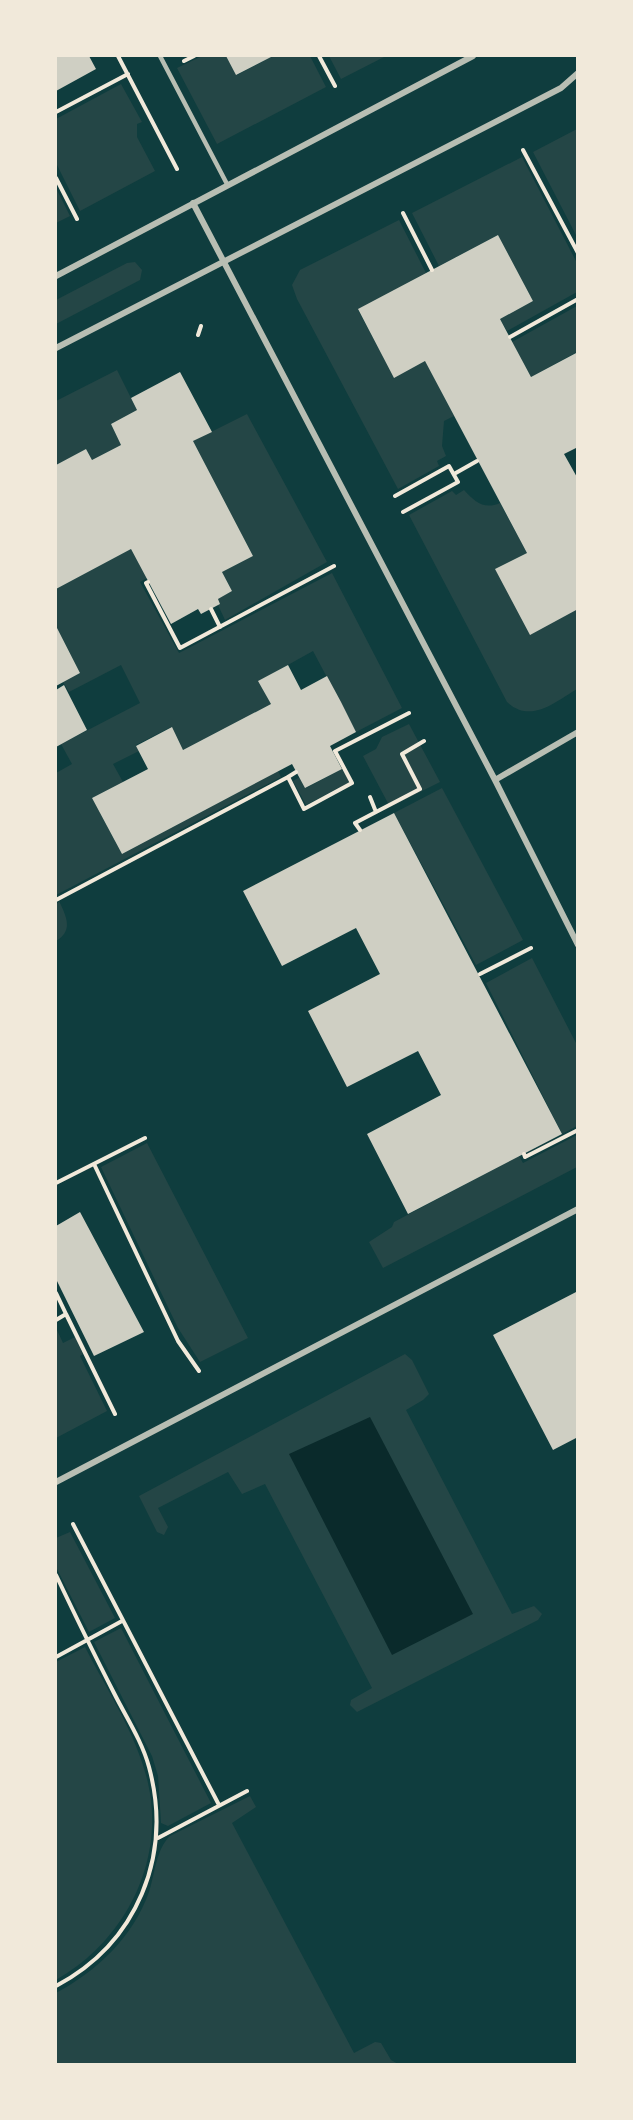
<svg xmlns="http://www.w3.org/2000/svg" width="633" height="2120" font-family="Arial,sans-serif">
<rect width="100%" height="100%" fill="#0f3d3e"/>
<!-- green -->
<path fill="#244646" d="M202 56H226L237 75 273 56H310L326 87 217 144 177 68Z
M329 56H386L341 79Z
M121 84 142 122 137 124V137L155 171 80 211 56 163V119Z
M577 129V237L533 152Z
M522 157 577 263V292L507 331 500 319 533 301 498 235 439 266 412 213Z
M56 188 70 216 56 223Z
M399 220 426 273 358 310 394 377 425 361 454 416 444 421 442 446 446 456 437 461 439 466 398 489 297 299 292 285 300 270Z
M135 262 142 270 140 280 56 324V300L127 263Z
M577 306V352L531 377 512 342Z
M117 370 137 410 111 424 121 445 92 460 86 449 56 465V401Z
M247 414 327 562 225 620 218 605 220 604 218 599 232 591 222 572 253 556 193 441Z
M464 490C475 502 484 510 500 503L527 553 496 569 577 609V689C555 702 531 724 507 702L409 515 452 491 456 495Z
M131 549 147 578 140 582 179 653 332 573 402 708 356 732 313 651 259 681 271 704 183 750 171 727 136 745 139 751 113 764 123 782 92 798 122 854 278 771 281 777 56 895V773L72 764 61 744 140 703 121 665 69 692 63 682 80 673 56 626V589Z
M409 724 440 782 390 807 363 756 376 749 382 737Z
M342 769 350 782 306 805 293 781 300 777 306 788Z
M442 788 523 940 476 965 394 813Z
M59 901C66 916 74 930 56 941V905Z
M532 958 577 1045V1126L562 1134 486 983Z
M577 1135V1167L383 1268 369 1242 392 1227 394 1222 519 1156 523 1163Z
M147 1143 248 1338 200 1362 178 1328 101 1167Z
M56 1328 63 1343 75 1337 83 1354 80 1356 107 1411 56 1438Z
M405 1354 412 1360 429 1394 423 1400 406 1410 512 1614 534 1606 542 1614 538 1620 357 1712 350 1705 351 1700 372 1688 265 1484 242 1494 228 1472 158 1508 168 1527 164 1535 157 1532 139 1496Z
M70 1532 115 1618 89 1632 56 1567V1538Z
M121 1628 211 1803 168 1826 161 1823 158 1776 152 1756 94 1642Z
M85 1647C107 1690 137 1735 148 1783 166 1862 124 1942 56 1980V1662Z
M250 1796 256 1807 232 1823 354 2053 375 2042 381 2043 391 2060 398 2064H56V1993C97 1971 133 1937 149 1892 155 1874 156 1849 170 1836Z"/>
<!-- water -->
<path fill="#0a2a2b" d="M370 1417 473 1614 392 1655 289 1454Z"/>
<!-- building -->
<path fill="#cfcfc3" d="M56 56H89L96 69 56 91Z
M226 56H273L236 75Z
M498 235 533 301 500 319 531 377 578 352V447L564 454 578 479V609L530 635 495 569 527 553 425 361 394 378 358 309Z
M180 372 212 432 193 441 253 556 222 572 232 591 218 599 220 604 201 614 198 609 171 624 131 549 56 589V465L86 449 92 460 121 445 111 424 137 410 131 398Z
M56 626 80 673 56 686Z
M288 665 301 690 327 676 341 702 356 732 330 746 342 769 305 788 292 764 122 854 92 798 148 769 136 746 172 727 183 750 271 704 258 681Z
M64 685 87 730 56 747V690Z
M394 813 562 1134 408 1214 367 1134 441 1095 418 1051 347 1087 308 1011 380 974 356 928 282 966 243 891Z
M80 1212 144 1332 94 1356 56 1279V1226Z
M578 1291V1437L553 1450 493 1335Z"/>
<g fill="none" stroke-linecap="round" stroke-linejoin="round">
<!-- path -->
<path stroke="#f1e9da" stroke-width="4" d="M118 56 177 169
M319 56 335 86
M184 61 194 56
M56 112 128 74
M523 150 578 253
M56 178 77 219
M403 213 432 270
M198 335 201 326
M510 337 578 299
M454 474 477 461
M395 496 449 466 458 482 403 512
M148 582 146 583 180 648 334 566
M211 609 220 627
M288 777 296 772
M370 797 376 812 420 789 402 754 424 741
M360 830 355 823 376 812
M56 900 288 777 304 809 352 783 335 751 409 713
M480 974 531 948
M524 1154 525 1157 578 1130
M94 1164 178 1341 199 1371
M56 1183 145 1138
M56 1293 66 1314 56 1320
M66 1314 115 1414
M73 1524 219 1805
M56 1575C75 1615 94 1654 114 1693 126 1717 142 1741 149 1767 173 1856 137 1943 56 1986
M56 1657 122 1621
M158 1838 247 1791"/>
<!-- service -->
<path stroke="#b8beb3" stroke-width="4.5" d="M160 56 227 184"/>
<!-- minor -->
<path stroke="#b8beb3" stroke-width="6" d="M193 203 495 780 578 945
M56 276 473 56
M56 348 561 88 578 73
M495 780 578 732
M56 1482 578 1209"/>
</g>
<!-- border -->
<rect width="633" height="2120" fill="none" stroke="#f1e9da" stroke-width="114"/>
</svg>
